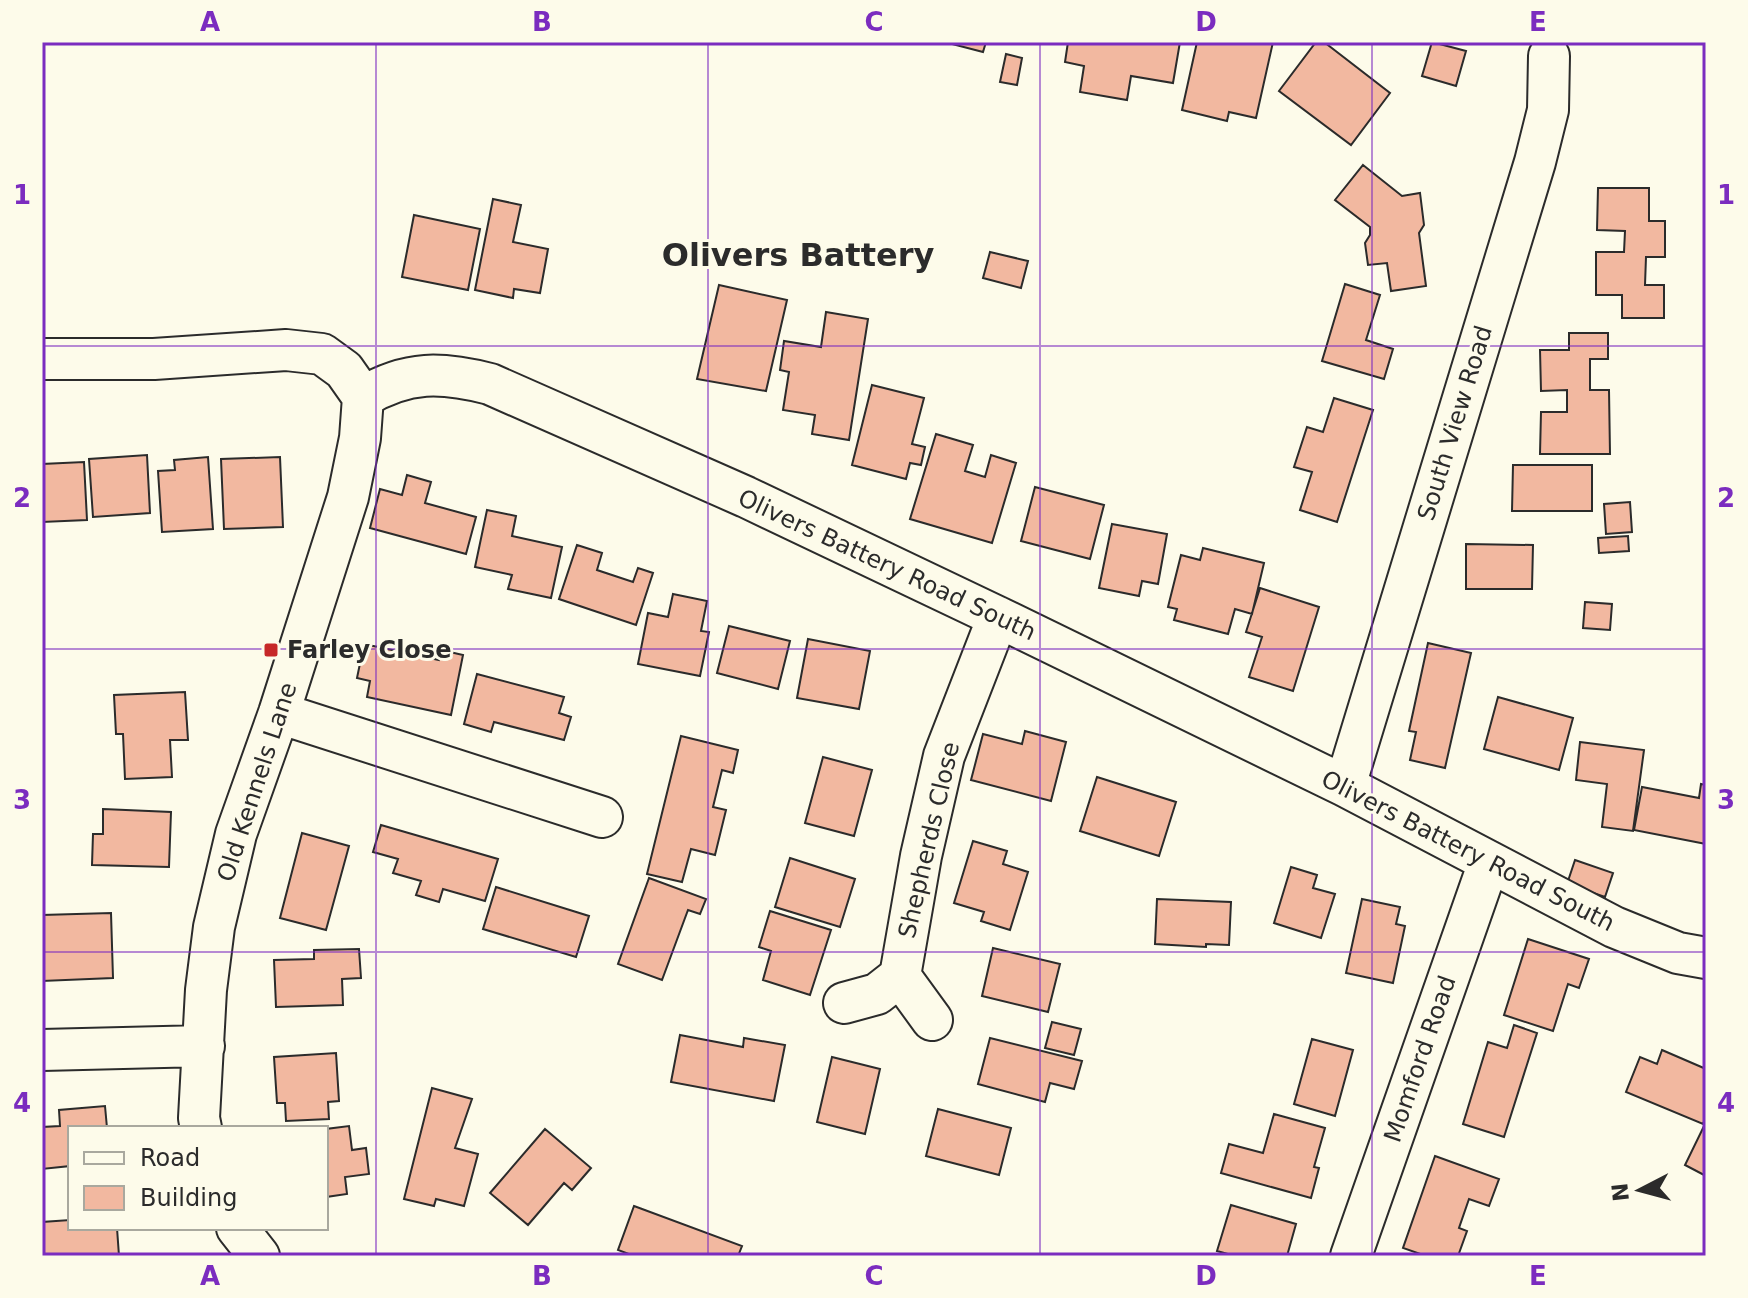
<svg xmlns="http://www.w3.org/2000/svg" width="1748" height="1298" font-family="'DejaVu Sans',sans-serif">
<rect width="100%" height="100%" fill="#fdfbea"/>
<!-- building -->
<path fill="#f2b8a0" stroke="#2b2b2b" stroke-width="2" d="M952 42H986L983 52 952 44Z
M1068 42H1180L1173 83 1131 76 1127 100 1080 92 1084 66 1065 62Z
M1197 42H1273L1256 118 1229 112 1227 121 1182 110Z
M1316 42H1324L1390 93 1351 145 1279 91Z
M1432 42 1466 51 1456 86 1422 76Z
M1006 54 1022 58 1017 85 1000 82Z
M1363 165 1402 196 1420 193 1424 225 1419 233 1426 286 1391 291 1387 263 1368 265 1365 243 1370 235V227L1335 200Z
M1598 188H1649V221H1665V257H1646L1645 285H1664V318H1622V295H1596V252H1624L1625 231 1597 230Z
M493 199 521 205 513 242 548 249 540 293 514 289 513 298 475 290Z
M414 215 480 229 468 290 402 277Z
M990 252 1028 261 1021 288 983 278Z
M1345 284 1380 295 1366 340 1393 349 1384 379 1322 361Z
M719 285 787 300 766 391 697 379Z
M826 312 868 319 849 440 812 434 815 415 783 410 789 372 780 370 784 341 821 347Z
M1569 333H1608V359H1590V390H1609L1610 454H1540L1541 412H1567V390L1541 391 1540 350H1569Z
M872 385 924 398 912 444 925 447 921 465 910 463 906 479 852 465Z
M1334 398 1373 410 1337 522 1300 510 1312 472 1294 467 1307 427 1323 432Z
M936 434 973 445 965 471 985 477 991 455 1016 463 992 543 910 519Z
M147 455 150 513 93 517 89 459Z
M208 457 213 529 162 532 158 471 175 470 174 460Z
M280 457 283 527 224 529 221 459Z
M84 462 87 520 42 522V464Z
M1513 465H1592V511H1512Z
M407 475 431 482 425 503 476 517 466 554 370 528 380 489 402 495Z
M1035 487 1104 505 1090 559 1021 541Z
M1630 502 1632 532 1606 534 1604 504Z
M487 510 516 516 512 536 562 547 551 598 508 589 512 575 475 567Z
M1112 524 1167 534 1158 584 1142 581 1139 596 1099 588Z
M1628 536 1629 551 1599 553 1598 538Z
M1466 544 1533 545 1532 589H1466Z
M577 545 602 553 597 570 633 582 638 568 653 573 636 625 559 599Z
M1203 548 1264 563 1252 614 1235 609 1228 634 1174 620 1177 609 1168 607 1181 555 1200 560Z
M1260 588 1319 607 1293 691 1249 677 1262 637 1246 632Z
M673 594 707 601 701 631 709 632 700 676 638 664 648 613 668 617Z
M1585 602 1612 604 1610 630 1583 628Z
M729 626 790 641 778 689 717 673Z
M808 639 870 651 859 709 797 698Z
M1428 643 1471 653 1445 768 1410 760 1416 732 1409 731Z
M364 644 439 660 441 650 463 655 451 715 367 697 370 681 357 678Z
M477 674 564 697 559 713 571 717 564 740 494 722 491 732 464 724Z
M185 692 188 740H170L172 777 125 779 123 734H116L114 695Z
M1498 697 1573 718 1559 770 1484 749Z
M1025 731 1066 742 1051 801 971 780 983 734 1022 744Z
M681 736 738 750 733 773 722 770 713 807 726 810 715 855 691 849 682 882 647 874Z
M1580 742 1644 750 1633 831 1602 827 1607 784 1576 780Z
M823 757 872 770 854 836 805 823Z
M1097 777 1176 802 1159 856 1080 831Z
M1701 784 1706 785V844L1634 830 1642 787 1699 798Z
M103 809 171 812 169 867 92 865 93 834H103Z
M381 825 498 859 485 901 443 889 439 902 416 895 421 881 393 873 398 859 373 852Z
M302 833 349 846 326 930 280 918Z
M973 841 1007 851 1003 864 1028 872 1010 930 981 921 984 912 954 903Z
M790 858 855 879 840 927 775 907Z
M1575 860 1613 873 1605 897 1567 884Z
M1291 867 1317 875 1313 888 1335 894 1321 938 1274 923Z
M649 878 706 899 700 914 688 910 662 980 618 964Z
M496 887 589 916 576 957 483 929Z
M1157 899 1231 902 1229 945 1206 944V947L1155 944Z
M1362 899 1400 907 1396 924 1405 926 1393 983 1346 973Z
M770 911 831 930 810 995 763 980 771 951 759 947Z
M111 913 113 978 42 981V915Z
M1528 939 1589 959 1579 988 1568 984 1553 1031 1504 1015Z
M993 948 1060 964 1048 1012 982 996Z
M359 949 361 978 342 979 343 1005 276 1007 274 960 314 959V950Z
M1052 1022 1081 1029 1074 1055 1045 1048Z
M1514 1025 1537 1033 1504 1137 1463 1124 1488 1042 1507 1048Z
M680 1035 743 1047 744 1038 785 1045 774 1101 671 1082Z
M990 1038 1082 1061 1074 1089 1050 1083 1045 1102 978 1084Z
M1312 1039 1353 1050 1335 1116 1294 1104Z
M1662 1050 1706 1069V1116L1703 1124 1626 1092 1640 1057 1657 1064Z
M336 1053 339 1101 328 1102 329 1119 286 1121 285 1103H277L274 1057Z
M832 1057 880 1069 865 1134 817 1122Z
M432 1088 472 1099 455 1148 478 1154 464 1206 436 1199 434 1206 404 1199Z
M105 1106 107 1128H70V1166L42 1169V1127L60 1126 59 1110Z
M938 1109 1011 1128 999 1175 926 1156Z
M1274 1114 1325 1128 1314 1167 1319 1168 1311 1198 1221 1173 1229 1144 1263 1153Z
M1706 1122V1176L1685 1165Z
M349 1126 352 1150 366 1148 369 1174 345 1177 347 1194 326 1197V1129Z
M545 1129 591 1168 572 1190 564 1183 528 1225 490 1193Z
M1435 1156 1499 1179 1489 1206 1469 1199 1459 1228 1467 1231 1458 1256H1426L1403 1248Z
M1231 1205 1296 1224 1287 1256H1235L1217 1251Z
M634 1206 742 1246 738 1256H634L618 1250Z
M70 1220V1228H117L119 1256H44L42 1222Z"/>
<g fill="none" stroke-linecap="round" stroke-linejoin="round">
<defs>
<path id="minor" d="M42 359H154L286 350 322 354 344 370 363 397
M363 397C408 370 442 372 490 384L746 497 998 617 1345 786 1614 927 1678 953 1706 958
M279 713 602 817
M1345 786 1535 162 1548 110 1549 56
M900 976 932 1020
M844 1003 877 994 900 976 921 856 944 756 998 617
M42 1050 204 1046
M201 1128 199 1118 206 990 214 927 236 834 279 713 348 497 360 438 363 397
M237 1228 259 1256
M1351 1256 1489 862"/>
</defs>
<!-- minor casing -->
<use href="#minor" stroke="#2b2b2b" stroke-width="44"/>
<!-- minor -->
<use href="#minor" stroke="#fdfbea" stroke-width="40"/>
</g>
<!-- grid -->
<path fill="none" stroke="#7b2cbf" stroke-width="2" stroke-opacity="0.55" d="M376 42V1256M708 42V1256M1040 42V1256M1372 42V1256M42 346H1706M42 649H1706M42 952H1706"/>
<!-- markers -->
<rect fill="#c62828" stroke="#fdfbea" stroke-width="3" x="263" y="642" width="16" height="16" rx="4"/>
<g text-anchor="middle" stroke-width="6" stroke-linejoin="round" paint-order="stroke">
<!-- street labels -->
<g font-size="24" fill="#2b2b2b" stroke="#fdfbea">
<text transform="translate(1455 423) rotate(-73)" y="8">South View Road</text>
<text transform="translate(887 565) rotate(25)" y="8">Olivers Battery Road South</text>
<text transform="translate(257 782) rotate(-72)" y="8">Old Kennels Lane</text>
<text transform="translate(929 840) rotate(-77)" y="8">Shepherds Close</text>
<text transform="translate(1468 851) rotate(27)" y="8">Olivers Battery Road South</text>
<text transform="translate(1420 1059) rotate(-71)" y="8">Momford Road</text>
</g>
<!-- poi labels -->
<g font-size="24" font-weight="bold" fill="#2b2b2b" stroke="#fdfbea" text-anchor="start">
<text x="287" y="658">Farley Close</text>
</g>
<!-- district labels -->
<g font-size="32" font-weight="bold" fill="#2b2b2b" stroke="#fdfbea">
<text x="798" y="266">Olivers Battery</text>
</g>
</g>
<!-- border -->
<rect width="1748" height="1298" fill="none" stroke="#fdfbea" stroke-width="88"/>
<!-- legend -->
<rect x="68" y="1126" width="260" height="104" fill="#fdfbea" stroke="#a9a89e" stroke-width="2"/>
<rect x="84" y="1152" width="40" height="12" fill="#fdfbea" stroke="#a9a89e" stroke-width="2"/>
<text x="140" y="1166" font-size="24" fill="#2b2b2b">Road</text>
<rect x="84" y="1186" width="40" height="24" fill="#f2b8a0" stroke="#a9a89e" stroke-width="2"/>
<text x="140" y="1206" font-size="24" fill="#2b2b2b">Building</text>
<!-- north arrow -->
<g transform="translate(1640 1190) rotate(264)" stroke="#fdfbea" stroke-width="6" paint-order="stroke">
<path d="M0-6L14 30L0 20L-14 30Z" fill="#2b2b2b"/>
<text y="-12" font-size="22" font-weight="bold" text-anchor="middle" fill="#2b2b2b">N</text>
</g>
<rect x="44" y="44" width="1660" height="1210" fill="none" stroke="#7b2cbf" stroke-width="3"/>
<g font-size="26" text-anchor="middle" font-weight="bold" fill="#7b2cbf">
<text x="210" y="31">A</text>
<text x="542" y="31">B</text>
<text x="874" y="31">C</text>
<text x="1206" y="31">D</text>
<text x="1538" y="31">E</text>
<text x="22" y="204">1</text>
<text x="1726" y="204">1</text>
<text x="22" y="507">2</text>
<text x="1726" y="507">2</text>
<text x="22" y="809">3</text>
<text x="1726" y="809">3</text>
<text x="22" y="1112">4</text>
<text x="1726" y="1112">4</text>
<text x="210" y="1285">A</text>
<text x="542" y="1285">B</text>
<text x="874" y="1285">C</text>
<text x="1206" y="1285">D</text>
<text x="1538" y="1285">E</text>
</g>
</svg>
